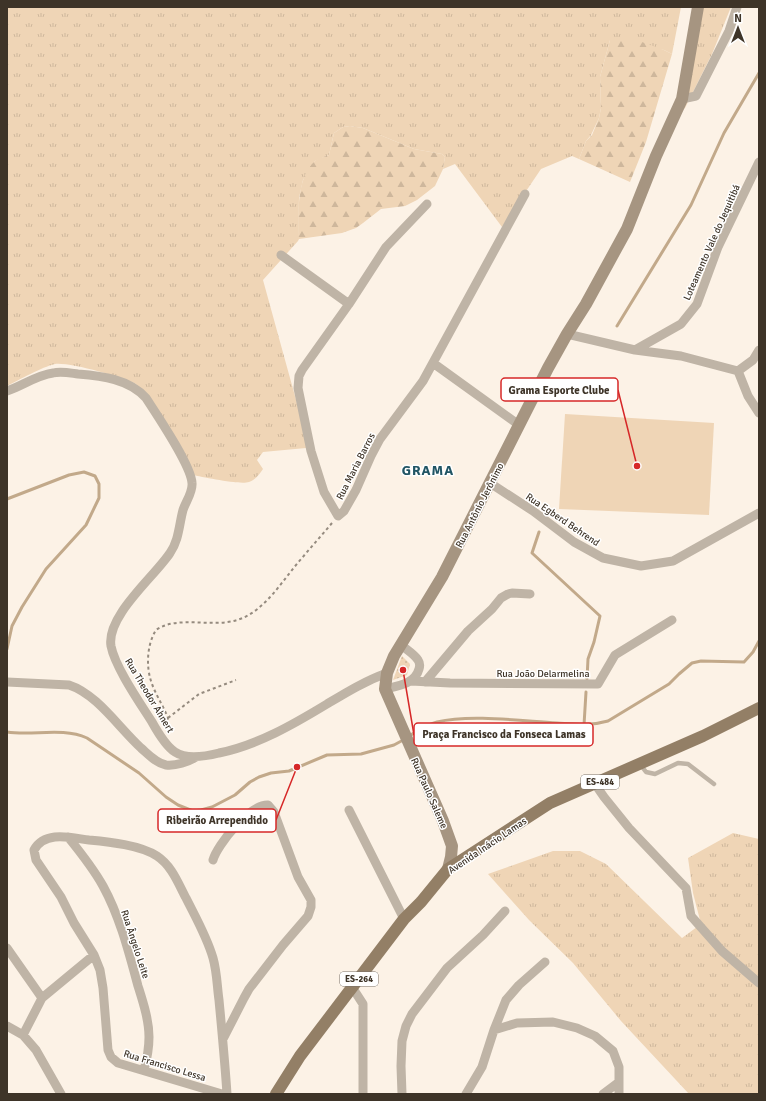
<svg xmlns="http://www.w3.org/2000/svg" width="766" height="1101" font-family="Signika,sans-serif">
<defs>
<pattern id="grass-tufts" width="24" height="20" patternUnits="userSpaceOnUse"><rect width="24" height="20" fill="#efd5b6"/><path d="M3 7l-1-3M5 7V3M7 7l1-3M15 17l-1-3M17 17v-4M19 17l1-3" fill="none" stroke="#ceb79c"/></pattern>
<pattern id="forest-firs" width="22" height="20" patternUnits="userSpaceOnUse"><rect width="22" height="20" fill="#efd5b6"/><path d="M5 1l3.5 6h-7zM16 11l3.5 6h-7z" fill="#ceb79c"/></pattern>
<pattern id="park-dots" width="8" height="8" patternUnits="userSpaceOnUse"><rect width="8" height="8" fill="#efd5b6"/><path d="M2 2h.1M6 6h.1" fill="none" stroke="#ceb79c" stroke-width="1.8" stroke-linecap="round"/></pattern>
</defs>
<rect width="100%" height="100%" fill="#fcf2e6"/>
<!-- grass -->
<path fill="url(#grass-tufts)" d="M7 7H681L672 54 664 50 610 40 600 77 601 108 599 118 591 135 586 141 579 159 572 156 541 169 502 227 455 164 443 169 445 157 442 154 414 149 363 128 350 126 343 127 334 133 329 155 315 161 308 171 303 180 299 198 298 241 263 280 309 447 306 448 263 452 257 460 263 469C259 475 255 480 249 482 239 485 204 477 192 475L136 384C123 377 69 362 55 364 42 367 19 380 7 386Z
M700 7H731L712 54 685 108 677 114Z
M733 833 759 839V1094H689L621 1021 573 963 529 920 488 874 553 851H580L606 864 682 938 701 924 693 893 688 858Z"/>
<!-- forest -->
<path fill="url(#forest-firs)" d="M631 38 664 50 672 54 646 142 630 182 579 159 586 141 592 135 599 118 601 108 600 77 610 40Z
M350 126 363 128 414 149 442 154 445 157 443 169 435 186 417 200 405 206 381 209 363 223 356 228 342 233 299 239 298 241C299 218 295 178 315 161 318 158 325 157 329 155L334 133 343 127Z"/>
<!-- park -->
<path fill="url(#park-dots)" d="M402 656 410 664 407 675 393 680Z"/>
<!-- pitch -->
<path fill="#efd5b6" d="M565 414 714 423 709 515 559 509Z"/>
<g fill="none" stroke-linecap="round" stroke-linejoin="round">
<!-- stream -->
<path stroke="#c2a98a" stroke-width="3" d="M617 326 691 205 724 133 759 73
M7 499 69 475 84 472 95 476 99 484V498L86 525 46 569 22 607 12 626 7 649
M539 532 532 553 600 616 594 642 588 659 587 679
M584 725 586 692
M7 732C33 736 62 727 87 738L139 773 166 797 178 805 193 811 201 810 212 807 235 795 250 782 259 777 271 773 289 771 327 755 361 754 394 745 405 739
M409 736C418 731 426 725 437 722 470 714 522 721 557 723 575 724 591 726 608 721L669 684 679 674 692 663 701 661 744 662 753 652 759 641"/>
<!-- path -->
<path stroke="#958b7f" stroke-width="2" stroke-dasharray="3 3" stroke-linecap="butt" d="M168 718 199 694 236 680
M165 725 168 718C163 705 155 694 151 681 146 666 147 644 156 630 177 615 212 628 237 620 265 612 283 579 302 558 312 546 322 535 332 523"/>
<!-- service -->
<path stroke="#bfb4a6" stroke-width="4.5" d="M640 764 646 772 655 774 678 763 688 764 714 784"/>
<!-- minor -->
<path stroke="#bfb4a6" stroke-width="9" d="M682 99 696 96 729 31 737 7
M427 204 386 247 349 304 302 370 299 376 298 388 311 451 324 492 338 516 344 511 356 490 371 456 380 439 423 381 525 194
M281 255 349 304
M567 334 635 350 681 356 738 371 748 396 759 413
M635 350 681 324 697 304 718 247 759 162
M433 363 519 425
M738 371 753 360 759 350
M7 391C22 386 37 375 53 373 61 371 70 373 78 374 102 376 129 379 146 398 157 415 191 465 192 483 193 492 186 501 183 510 179 525 179 540 170 553 155 576 106 616 111 646 115 667 140 703 152 722 157 731 167 747 175 752 187 760 207 756 219 753 258 745 294 724 327 704 347 692 365 681 387 673
M490 483 533 511 574 542 603 558 641 566 673 561 759 513
M411 681 450 683 598 684 615 655 672 620
M7 682 69 685C97 694 119 728 141 748 148 754 156 763 166 765 176 766 188 762 196 757
M425 682 468 631 492 609 501 598 508 594 512 593 530 594
M385 689C398 686 415 684 419 669 420 666 420 663 418 660 414 654 407 650 401 645
M595 784 604 797 629 828 686 888 691 916 722 951 759 983
M349 810 404 919
M68 837C81 853 93 868 103 886 120 917 129 953 138 986 143 1002 149 1020 149 1037 149 1048 147 1059 144 1070
M213 860C217 845 250 804 268 805L274 812 298 877 311 900V907L308 916 283 945 249 989 244 998 223 1039
M7 948 42 998
M352 987 363 1004V1094
M7 1026 23 1035 36 1050 61 1094
M494 1030 517 1023 553 1022 577 1028 595 1036 613 1051 619 1067V1094
M23 1035 42 998 94 955
M222 1094 118 1063 111 1057 108 1050 103 988 100 970 94 955 74 923 61 897 36 860 34 850C45 830 72 838 89 840 110 842 140 845 157 856 172 866 178 883 186 898 196 918 207 937 213 958 217 972 217 986 219 1000 222 1032 225 1063 227 1094
M402 1094 401 1066 402 1041 406 1026 412 1014 447 968 483 935 505 911
M466 1094 482 1067 494 1030 506 1000 519 985 545 962
M603 1094 619 1082"/>
<!-- secondary -->
<path stroke="#a69581" stroke-width="12" d="M448 869 451 857 452 846 443 821 385 689 387 673 394 656 442 577 548 368 567 334 586 304 627 229 656 156 682 99 698 7"/>
<!-- primary -->
<path stroke="#937f66" stroke-width="12" d="M276 1094 300 1056 404 919 421 902 448 869 550 803 703 736 759 708"/>
</g>
<g text-anchor="middle" stroke-width="3" stroke-linejoin="round" paint-order="stroke">
<!-- shield labels -->
<g fill="#fff" stroke="#787168" stroke-width="1">
<rect x="581" y="775" width="38" height="14" rx="3"/>
<rect x="340" y="972" width="38" height="14" rx="3"/>
</g>
<g font-size="9" font-weight="bold" fill="#3e3428">
<text x="600" y="785">ES-484</text>
<text x="359" y="982">ES-264</text>
</g>
<!-- street labels -->
<g font-size="10" fill="#3e3428" stroke="#fff">
<text transform="translate(711 242) rotate(-66)" y="4">Loteamento Vale do Jequitibá</text>
<text transform="translate(355 466) rotate(-63)" y="4">Rua Maria Barros</text>
<text transform="translate(479 505) rotate(-63)" y="4">Rua Antônio Jerônimo</text>
<text transform="translate(563 519) rotate(34)" y="4">Rua Egberd Behrend</text>
<text x="543" y="677">Rua João Delarmelina</text>
<text transform="translate(150 695) rotate(59)" y="4">Rua Theodor Ahnert</text>
<text transform="translate(430 793) rotate(66)" y="4">Rua Paulo Saleme</text>
<text transform="translate(487 845) rotate(-34)" y="4">Avenida Inácio Lamas</text>
<text transform="translate(136 944) rotate(72)" y="4">Rua Ângelo Leite</text>
<text transform="translate(165 1065) rotate(17)" y="4">Rua Francisco Lessa</text>
</g>
<!-- district labels -->
<g font-size="14" font-weight="bold" letter-spacing="1" fill="#215564" stroke="#fff">
<text x="428" y="475">GRAMA</text>
</g>
</g>
<!-- callouts -->
<path fill="none" stroke="#d62828" stroke-width="1.5" d="M637 466L618 390M403 670L414 735M297 767L276 820"/>
<g fill="#d62828" stroke="#fff" stroke-width="1.5">
<circle cx="637" cy="466" r="4"/>
<circle cx="403" cy="670" r="4"/>
<circle cx="297" cy="767" r="4"/>
</g>
<g fill="#fff" stroke="#d62828" stroke-width="1.5">
<rect x="501" y="378" width="117" height="23" rx="4"/>
<rect x="414" y="723" width="179" height="23" rx="4"/>
<rect x="158" y="809" width="118" height="23" rx="4"/>
</g>
<g font-size="11" text-anchor="middle" font-weight="bold" fill="#3e3428">
<text x="559" y="394">Grama Esporte Clube</text>
<text x="504" y="738">Praça Francisco da Fonseca Lamas</text>
<text x="217" y="824">Ribeirão Arrependido</text>
</g>
<!-- border -->
<rect width="766" height="1101" fill="none" stroke="#3e3428" stroke-width="16"/>
<!-- north arrow -->
<g transform="translate(738 28)" stroke="#ffffff" stroke-width="3" paint-order="stroke">
<path d="M0-3L7 15L0 10L-7 15Z" fill="#3e3428"/>
<text y="-6" font-size="11" font-weight="bold" text-anchor="middle" fill="#3e3428">N</text>
</g>
</svg>
